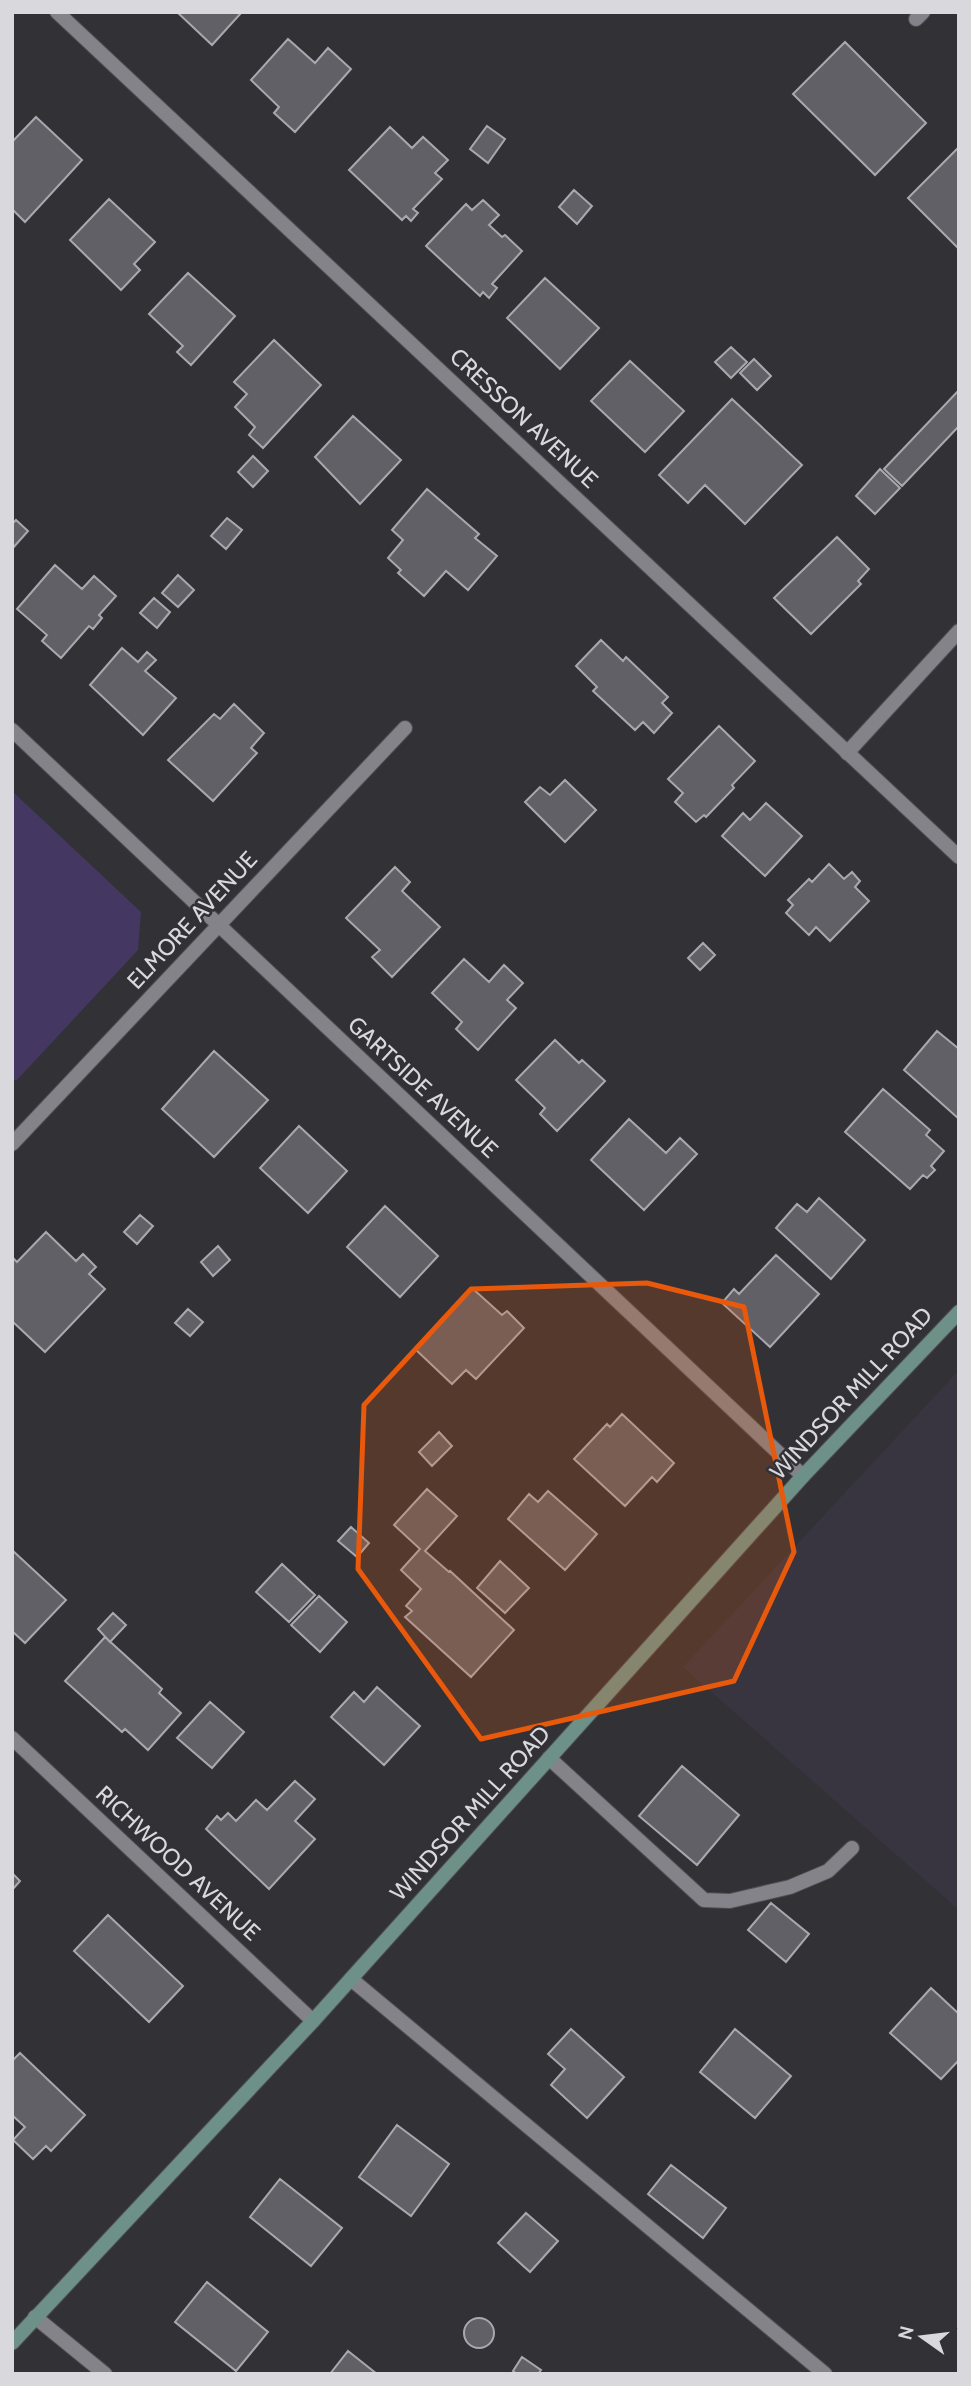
<svg xmlns="http://www.w3.org/2000/svg" width="971" height="2386" font-family="Cabin,sans-serif">
<rect width="100%" height="100%" fill="#323136"/>
<!-- built -->
<path fill="#383541" d="M959 1370V1910L683 1667Z"/>
<!-- green -->
<path fill="#443762" d="M12 791 141 912 138 950 16 1081 12 1077Z"/>
<!-- building -->
<path fill="#616066" stroke="#aaa8af" stroke-width="2" d="M177 12H242L212 45Z
M288 39 315 63 328 48 351 69 295 132 274 113 279 107 251 80Z
M845 42 926 123 875 175 793 94Z
M36 117 82 160 25 222 12 209V142Z
M487 126 505 139 488 163 470 149Z
M390 127 412 148 423 137 448 160 435 173 442 179 413 209 418 213 411 221 406 216 402 220 349 170Z
M959 147V249L908 198Z
M574 190 592 206 577 224 559 207Z
M109 199 155 242 134 264 140 270 121 290 70 240Z
M483 200 499 215 489 225 502 237 505 235 522 251 492 284 497 288 489 298 483 292 480 296 426 246 466 204 472 210Z
M188 273 235 316 191 365 177 352 183 346 149 314Z
M545 278 599 328 560 369 507 318Z
M274 340 321 385 263 448 249 435 255 427 235 407 247 394 234 382Z
M731 347 747 362 731 378 715 362Z
M754 359 771 376 757 390 740 373Z
M630 361 684 411 645 452 591 401Z
M959 390V426L902 486 884 469Z
M732 399 802 465 745 524 705 485 688 503 659 475Z
M353 416 401 460 360 504 315 457Z
M253 456 268 471 253 487 238 472Z
M880 469 900 488 875 514 856 496Z
M427 489 479 534 475 538 497 556 468 590 446 571 424 596 398 573 401 570 388 558 403 540 392 530Z
M227 518 242 530 226 549 211 536Z
M16 520 28 531 12 549V524Z
M837 537 869 569 858 581 861 584 811 634 774 598Z
M55 565 82 589 94 576 116 596 99 615 102 618 93 629 89 626 61 658 42 641 47 635 17 609Z
M178 575 194 590 178 607 162 593Z
M154 598 170 612 157 628 140 613Z
M601 640 623 661 626 657 668 697 662 703 672 713 654 733 643 722 635 730 593 691 597 687 576 666Z
M122 648 138 662 147 652 156 660 145 671 176 698 143 735 90 685Z
M234 704 264 733 251 748 257 753 213 801 168 760 214 714 220 719Z
M719 726 755 761 732 785 734 788 706 817 704 815 696 822 675 802 683 793 668 779Z
M565 780 596 810 565 842 525 802 540 787 550 795Z
M766 803 802 836 765 876 722 836 743 813 750 820Z
M829 864 844 879 852 872 860 881 855 887 869 901 830 941 816 927 809 935 786 913 793 905 788 900 809 879 812 882Z
M395 867 410 882 402 891 440 927 392 977 372 957 380 950 346 918Z
M703 943 715 955 700 970 688 958Z
M464 959 489 982 504 965 523 983 507 1000 516 1008 478 1050 456 1029 462 1022 432 993Z
M937 1031 959 1049V1119L904 1070Z
M555 1040 579 1063 582 1060 605 1081 557 1131 540 1114 545 1108 516 1080Z
M214 1051 268 1100 214 1157 162 1109Z
M883 1089 930 1130 926 1135 944 1151 931 1166 935 1170 927 1178 923 1175 910 1189 845 1132Z
M629 1119 666 1153 680 1138 697 1154 644 1210 591 1160Z
M299 1126 347 1171 308 1213 260 1168Z
M819 1198 865 1240 831 1279 776 1228 797 1204 807 1212Z
M385 1206 438 1256 400 1297 347 1247Z
M140 1215 153 1226 137 1244 124 1232Z
M46 1232 76 1261 83 1254 96 1267 89 1274 105 1289 45 1352 12 1321V1257L17 1262Z
M218 1246 230 1260 213 1276 201 1262Z
M776 1255 819 1294 770 1347 722 1303 734 1289 739 1294Z
M472 1288 502 1315 507 1311 524 1328 476 1379 466 1370 452 1384 415 1349Z
M188 1309 203 1322 190 1336 175 1323Z
M622 1414 674 1463 657 1482 652 1477 625 1506 574 1459 607 1424 610 1427Z
M439 1432 452 1446 432 1466 419 1452Z
M427 1489 457 1516 425 1551 449 1572 450 1571 514 1630 471 1677 405 1617 412 1611 406 1606 421 1589 401 1570 420 1549 394 1525Z
M548 1491 597 1534 565 1570 508 1519 529 1494 538 1502Z
M351 1527 369 1543 357 1557 338 1541Z
M12 1550 66 1600 25 1643 12 1631Z
M500 1561 529 1588 505 1613 477 1588Z
M282 1564 315 1595 289 1622 256 1592Z
M319 1596 347 1622 320 1652 291 1625Z
M113 1613 126 1625 110 1642 98 1629Z
M105 1637 162 1689 159 1693 181 1713 148 1750 125 1729 122 1732 65 1681Z
M377 1687 420 1726 384 1765 331 1717 354 1692 364 1702Z
M210 1702 244 1732 212 1768 177 1738Z
M682 1766 739 1815 697 1865 639 1816Z
M295 1781 315 1799 295 1821 315 1839 269 1889 206 1829 217 1816 221 1820 228 1813 236 1821 256 1800 267 1810Z
M12 1873 20 1881 12 1890Z
M771 1903 809 1934 786 1962 748 1930Z
M108 1915 183 1986 149 2022 74 1951Z
M931 1988 959 2014V2060L941 2079 890 2033Z
M571 2029 624 2077 587 2118 551 2085 565 2069 548 2054Z
M735 2029 791 2076 755 2118 700 2072Z
M20 2053 85 2115 51 2151 46 2146 33 2159 13 2140 25 2127 12 2115V2061Z
M397 2125 449 2164 411 2216 359 2177Z
M671 2165 726 2208 703 2238 648 2194Z
M280 2179 342 2228 311 2266 250 2217Z
M526 2213 558 2241 530 2272 498 2243Z
M207 2282 268 2332 236 2371 175 2322Z
M464 2333a15 15 0 1 1 30 0a15 15 0 1 1-30 0Z
M348 2351 377 2374H330Z
M522 2357 541 2370 538 2374H517L513 2371Z"/>
<g fill="none" stroke-linecap="round" stroke-linejoin="round">
<defs>
<path id="lane" d="M916 19 923 12
M847 753 959 631
M549 1758 704 1900 730 1901 790 1887 828 1871 852 1848
M351 1979 825 2374"/>
<path id="street" d="M57 12 959 857
M12 730 803 1476
M12 1144 405 728
M12 1738 313 2021
M35 2317 105 2374"/>
<path id="secondary" d="M12 2343 313 2021 803 1476 959 1312"/>
</defs>
<!-- lane casing -->
<use href="#lane" stroke="#4f4e53" stroke-width="16"/>
<!-- street casing -->
<use href="#street" stroke="#4f4e53" stroke-width="16"/>
<!-- secondary casing -->
<use href="#secondary" stroke="#4f4e53" stroke-width="16"/>
<!-- lane -->
<use href="#lane" stroke="#848389" stroke-width="14"/>
<!-- street -->
<use href="#street" stroke="#848389" stroke-width="14"/>
<!-- secondary -->
<use href="#secondary" stroke="#6d9186" stroke-width="14"/>
</g>
<!-- marked area -->
<path fill="#e8590c" fill-opacity="0.2" stroke="#e8590c" stroke-width="5" stroke-linejoin="round" d="M647 1283 744 1307 794 1552 734 1681 481 1739 358 1569 364 1405 471 1289Z"/>
<g text-anchor="middle" stroke-width="5" stroke-linejoin="round" paint-order="stroke">
<!-- street labels -->
<g font-size="23" fill="#d9d8dc" stroke="#323136">
<text transform="translate(524 418) rotate(43)" y="8">CRESSON AVENUE</text>
<text transform="translate(192 920) rotate(-47)" y="8">ELMORE AVENUE</text>
<text transform="translate(423 1087) rotate(43)" y="8">GARTSIDE AVENUE</text>
<text transform="translate(851 1393) rotate(-47)" y="8">WINDSOR MILL ROAD</text>
<text transform="translate(470 1813) rotate(-48)" y="8">WINDSOR MILL ROAD</text>
<text transform="translate(178 1863) rotate(43)" y="8">RICHWOOD AVENUE</text>
</g>
</g>
<!-- border -->
<rect width="971" height="2386" fill="none" stroke="#d9d8dc" stroke-width="28"/>
<!-- north arrow -->
<g transform="translate(922 2337) rotate(284)" stroke="#323136" stroke-width="5" paint-order="stroke">
<path d="M0-5L12 26L0 18L-12 26Z" fill="#d9d8dc"/>
<text y="-10" font-size="19" font-weight="bold" text-anchor="middle" fill="#d9d8dc">N</text>
</g>
</svg>
